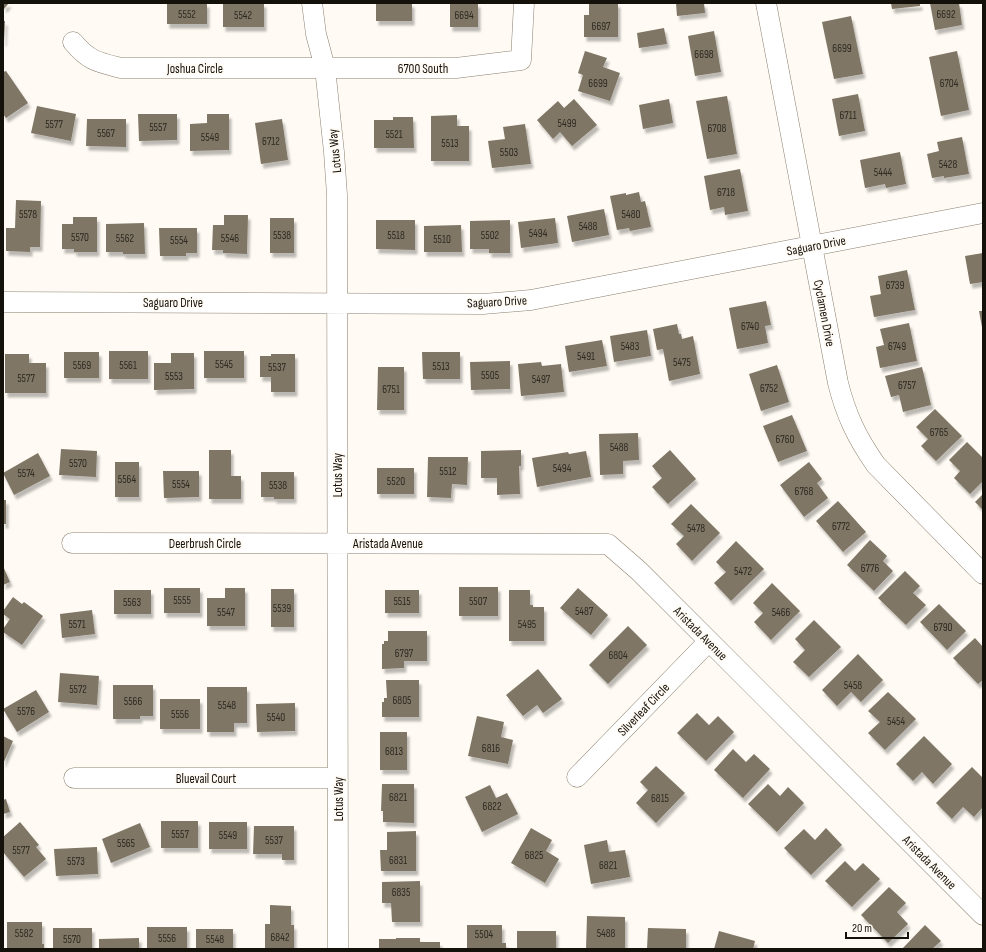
<svg xmlns="http://www.w3.org/2000/svg" width="986" height="952" font-family="'Sofia Sans Condensed',sans-serif">
<defs>
<filter id="shadow"><feDropShadow dx="2.5" dy="4.5" stdDeviation="1" flood-color="#0004"/></filter>
</defs>
<rect width="100%" height="100%" fill="#fffaf3"/>
<!-- building -->
<path fill="#7f7666" filter="url(#shadow)" d="M3 3H9L4 9Z
M167 3H207V24H167Z
M223 3H264V27H223Z
M376 3H412V21H376Z
M450 3H478V27H450Z
M589 3H618V37H584V15H589Z
M676 3H704L705 13 677 16Z
M891 3H920V6L892 9Z
M930 3H959L962 25 935 30Z
M851 16 863 74 834 79 822 22Z
M3 21H5L4 42H3Z
M664 28 667 44 639 48 637 33Z
M714 31 721 72 695 76 688 36Z
M585 51 607 58 603 67 620 73 610 101 578 91 583 75 578 73Z
M957 51 969 110 941 116 929 57Z
M6 71 28 103 6 118 3 114V72Z
M858 94 865 131 839 136 832 99Z
M727 96 737 154 707 159 696 101Z
M574 99 597 125 572 146 560 132 553 139 537 120 558 101 564 108Z
M669 99 673 123 643 129 639 105Z
M37 106 76 114 71 141 31 133Z
M138 114H177V140L139 141Z
M207 114H229V150L190 151V124L207 123Z
M457 115V126H469V161H431V116Z
M393 117H413L414 148H374V120H393Z
M87 119H126V147L86 146Z
M282 119 288 160 261 164 255 123Z
M525 124 531 164 492 168 488 141 505 139 503 127Z
M962 137 969 174 944 178V176L932 178 927 154 939 151 937 142Z
M900 152 906 184 886 188 885 184 865 188 860 160Z
M740 169 748 211 725 215 724 207 710 210 704 176Z
M639 192 641 202 645 201 651 227 630 231 629 228 617 230 610 196 626 193V195Z
M16 200 41 201 40 247H30V252L6 251V228H15Z
M604 209 609 235 572 242 567 216Z
M224 215H248L247 254 223 253V250H212L213 225H224Z
M73 217H97V252H74V249H62V224H73Z
M270 218H294V253H270Z
M555 218 558 243 521 248 518 222Z
M376 220H415V250L376 249Z
M510 220V253H489V249H470V221Z
M144 223 145 254H123V252H106V224Z
M461 225 462 252H424V226Z
M159 228H197V253H186V256H160Z
M983 253V282L970 284 965 256Z
M907 270 915 310 874 317 870 296 881 294 878 276Z
M766 301 771 325 765 326 768 343 737 349 729 308Z
M979 311H983V327H982Z
M909 323 917 361 880 368 876 347 884 345 880 329Z
M677 324 679 334H681L682 339 693 336 700 374 669 381 663 349 657 350 653 329Z
M647 330 651 356 614 362 610 336Z
M602 340 607 366 569 372 565 346Z
M109 351H148V379H109Z
M204 351H244V378H204Z
M64 352H99V378H64Z
M422 352H460V379H423Z
M171 353H194V389L154 390V363H171Z
M5 354H29V363H46V393H5Z
M271 354H295V392H271V377H260V356H271Z
M510 361V389L471 390 470 362Z
M541 362 542 366 561 364 564 392 521 396 518 364Z
M777 365 789 402 761 411 749 374Z
M378 367H404V410H377Z
M922 367 931 405 903 412 899 395 891 397 885 376Z
M935 409 962 436 936 461 921 446 928 439 916 427Z
M792 415 807 451 778 462 763 426Z
M638 433 639 460 623 461V474L600 475 599 434Z
M967 442 983 458V481L970 494 954 478 960 471 949 460Z
M61 449 97 451 96 477 59 475Z
M209 450H231V476H241V499H209Z
M521 450V466H519L520 494 497 495V478H481V451Z
M670 450 696 479 668 504 652 487 662 478 652 466Z
M586 451 591 477 537 487 532 458 568 452 569 454Z
M38 453 50 476 14 495 3 473Z
M428 457H468L467 485 452 484 451 498 427 497Z
M115 462H139V497H115Z
M809 462 822 479 817 483 828 498 804 517 780 485Z
M377 468H414V494H377Z
M163 471H199V497L164 498Z
M261 472H294V499H274V497H261Z
M983 494V510L975 502Z
M3 500H6V524H3Z
M838 501 866 532 843 552 816 521Z
M691 504 720 533 692 561 676 544 684 536 671 524Z
M870 540 887 556 883 561 893 571 874 591 847 565Z
M736 541 764 569 731 601 714 583 726 572 716 562Z
M3 566 10 582 3 585Z
M905 571 920 586 913 593 926 605 906 625 878 598Z
M772 583 800 611 771 640 754 622 763 613 753 603Z
M459 587H498V616H459Z
M164 588H200V613H164Z
M225 588H245V626H207V598H225Z
M578 588 608 615 591 635 560 608Z
M271 589H294V627H271Z
M114 590H151V614H114Z
M385 590H419V613H385Z
M509 590H530V605H533V607H544V641H509Z
M13 597 22 604 24 602 43 616 22 645 3 632V629L10 619 3 614V611Z
M939 604 966 631 947 650 920 622Z
M92 610 95 634 62 638 60 614Z
M814 620 841 647 809 677 793 662 805 650 795 639Z
M628 626 647 645 608 684 589 665Z
M388 631H427V661H404V668L382 669V644H384V641H388Z
M975 638 983 647V680L978 684 953 658Z
M858 654 883 680 861 702 851 692 837 706 822 690Z
M538 669 562 699 543 713 537 705 523 716 506 695Z
M60 673 99 676 97 705 58 702Z
M386 680H419V717H382V702H384V698H387Z
M113 685H153V716H140V719H113Z
M207 687H247V723H234V732H207Z
M36 690 49 712 17 732 3 709Z
M888 692 916 719 885 750 868 733 880 722 868 711Z
M160 699H200V729H160Z
M295 703V731L257 732 256 704Z
M697 713 709 725 718 716 734 732 706 761 677 733Z
M477 716 504 722 501 737 513 740 508 764 468 756Z
M380 732H407V770H380Z
M3 736 13 741 3 764Z
M924 736 952 764 933 784 922 772 913 781 896 764Z
M733 749 746 762 754 754 770 769 743 798 714 770Z
M656 766 685 793 656 823 636 803 648 790 640 782Z
M972 767 983 778V807L974 817 963 807 952 819 936 803Z
M382 784H414V823L383 822V811H381Z
M768 784 780 796 788 787 804 803 777 832 748 804Z
M490 785 496 798 507 793 518 814 482 832 465 797Z
M6 799 10 812 3 814V800Z
M161 821H198V848H161Z
M20 822 39 845 36 847 46 859 24 877 3 852V837Z
M209 822H247V849H209Z
M140 823 150 847 111 863 102 839Z
M254 826H294V860H282V854H253Z
M531 828 552 840 546 851 559 859 545 883 511 863Z
M826 828 842 845 811 875 784 848 804 829 815 840Z
M416 831V871H381L380 850H387V832Z
M607 840 609 852 625 850 630 877 591 884 584 845Z
M97 847 98 874 56 876 54 849Z
M845 861 855 871 863 863 880 879 852 907 825 881Z
M420 881V922H392L391 903H382V882Z
M889 887 906 903 897 912 908 924 888 943 861 915Z
M270 905 291 906V925H294V949H265V924H270Z
M587 916 625 917V949H586Z
M7 922H42V944H44V949L7 948Z
M467 925H502V943H506V949H467Z
M925 925 941 941 932 949H902Z
M147 927H187V949H147Z
M53 928H92V949H53Z
M648 928 686 929V949H647Z
M196 929H233V949H196Z
M517 931H556V949H517Z
M719 931 755 941 753 949H714Z
M139 938V949H99V939Z
M396 938H420V942H440V949H379V939H396Z"/>
<g fill="none" stroke-linecap="round" stroke-linejoin="round">
<defs>
<path id="street" d="M312 3 316 34 325 68 334 152 337 195 338 949
M766 3 838 383C846 415 857 438 876 465L983 574
M73 42C89 61 97 62 121 68H456L521 60 524 3
M3 302 483 304 531 300 983 213
M72 543 608 544 639 571 983 915
M577 777 709 641
M74 778H337"/>
</defs>
<!-- street casing -->
<use href="#street" stroke="#8a8070" stroke-width="21"/>
<!-- street -->
<use href="#street" stroke="#fff" stroke-width="20"/>
</g>
<g text-anchor="middle" stroke-width="3.5" stroke-linejoin="round" paint-order="stroke">
<!-- number labels -->
<g font-size="11" fill="#2f2a21">
<text x="187" y="18">5552</text>
<text x="946" y="18">6692</text>
<text x="243" y="19">5542</text>
<text x="464" y="19">6694</text>
<text x="601" y="30">6697</text>
<text x="842" y="52">6699</text>
<text x="704" y="58">6698</text>
<text x="598" y="87">6699</text>
<text x="949" y="87">6704</text>
<text x="848" y="119">6711</text>
<text x="567" y="127">5499</text>
<text x="54" y="128">5577</text>
<text x="158" y="131">5557</text>
<text x="717" y="132">6708</text>
<text x="106" y="137">5567</text>
<text x="394" y="138">5521</text>
<text x="210" y="141">5549</text>
<text x="271" y="145">6712</text>
<text x="450" y="147">5513</text>
<text x="509" y="156">5503</text>
<text x="948" y="168">5428</text>
<text x="883" y="176">5444</text>
<text x="726" y="196">6718</text>
<text x="28" y="218">5578</text>
<text x="631" y="218">5480</text>
<text x="588" y="230">5488</text>
<text x="538" y="237">5494</text>
<text x="282" y="239">5538</text>
<text x="396" y="239">5518</text>
<text x="490" y="239">5502</text>
<text x="80" y="241">5570</text>
<text x="125" y="242">5562</text>
<text x="230" y="242">5546</text>
<text x="442" y="243">5510</text>
<text x="179" y="244">5554</text>
<text x="895" y="289">6739</text>
<text x="750" y="330">6740</text>
<text x="630" y="350">5483</text>
<text x="897" y="350">6749</text>
<text x="586" y="360">5491</text>
<text x="682" y="366">5475</text>
<text x="224" y="368">5545</text>
<text x="82" y="369">5569</text>
<text x="128" y="369">5561</text>
<text x="441" y="370">5513</text>
<text x="277" y="371">5537</text>
<text x="490" y="379">5505</text>
<text x="174" y="380">5553</text>
<text x="26" y="382">5577</text>
<text x="541" y="383">5497</text>
<text x="907" y="389">6757</text>
<text x="769" y="392">6752</text>
<text x="391" y="393">6751</text>
<text x="939" y="436">6765</text>
<text x="785" y="443">6760</text>
<text x="619" y="451">5488</text>
<text x="78" y="467">5570</text>
<text x="562" y="472">5494</text>
<text x="448" y="475">5512</text>
<text x="26" y="477">5574</text>
<text x="127" y="483">5564</text>
<text x="396" y="485">5520</text>
<text x="181" y="488">5554</text>
<text x="278" y="489">5538</text>
<text x="804" y="495">6768</text>
<text x="841" y="530">6772</text>
<text x="696" y="532">5478</text>
<text x="870" y="572">6776</text>
<text x="743" y="575">5472</text>
<text x="182" y="604">5555</text>
<text x="402" y="605">5515</text>
<text x="478" y="605">5507</text>
<text x="132" y="606">5563</text>
<text x="282" y="612">5539</text>
<text x="584" y="615">5487</text>
<text x="226" y="616">5547</text>
<text x="781" y="616">5466</text>
<text x="77" y="628">5571</text>
<text x="527" y="628">5495</text>
<text x="943" y="631">6790</text>
<text x="404" y="657">6797</text>
<text x="618" y="659">6804</text>
<text x="853" y="689">5458</text>
<text x="78" y="693">5572</text>
<text x="402" y="704">6805</text>
<text x="133" y="705">5566</text>
<text x="227" y="709">5548</text>
<text x="26" y="715">5576</text>
<text x="180" y="718">5556</text>
<text x="276" y="721">5540</text>
<text x="896" y="725">5454</text>
<text x="491" y="752">6816</text>
<text x="394" y="755">6813</text>
<text x="398" y="801">6821</text>
<text x="660" y="802">6815</text>
<text x="492" y="810">6822</text>
<text x="180" y="838">5557</text>
<text x="228" y="839">5549</text>
<text x="274" y="844">5537</text>
<text x="126" y="847">5565</text>
<text x="21" y="854">5577</text>
<text x="534" y="859">6825</text>
<text x="398" y="864">6831</text>
<text x="76" y="865">5573</text>
<text x="608" y="869">6821</text>
<text x="401" y="896">6835</text>
<text x="24" y="937">5582</text>
<text x="606" y="937">5488</text>
<text x="484" y="938">5504</text>
<text x="280" y="941">6842</text>
<text x="167" y="942">5556</text>
<text x="72" y="943">5570</text>
<text x="215" y="943">5548</text>
</g>
<!-- street labels -->
<g font-size="13" fill="#14110a" stroke="#fffaf3">
<text x="195" y="73">Joshua Circle</text>
<text x="423" y="73">6700 South</text>
<text transform="translate(334 151) rotate(-96)" y="5">Lotus Way</text>
<text transform="translate(816 245) rotate(-11)" y="5">Saguaro Drive</text>
<text transform="translate(497 301) rotate(-3)" y="5">Saguaro Drive</text>
<text x="173" y="307">Saguaro Drive</text>
<text transform="translate(825 313) rotate(79)" y="5">Cyclamen Drive</text>
<text transform="translate(337 475) rotate(-90)" y="5">Lotus Way</text>
<text x="205" y="548">Deerbrush Circle</text>
<text x="388" y="548">Aristada Avenue</text>
<text transform="translate(701 633) rotate(45)" y="5">Aristada Avenue</text>
<text transform="translate(643 709) rotate(-46)" y="5">Silverleaf Circle</text>
<text x="206" y="783">Bluevail Court</text>
<text transform="translate(338 799) rotate(-90)" y="5">Lotus Way</text>
<text transform="translate(930 862) rotate(45)" y="5">Aristada Avenue</text>
</g>
</g>
<!-- border -->
<rect width="986" height="952" fill="none" stroke="#14110a" stroke-width="8"/>
<!-- scale -->
<path d="M846 932v6h62v-6" fill="none" stroke="#14110a" stroke-width="2"/>
<text x="852" y="932" font-size="12" fill="#14110a" stroke="#fffaf3" stroke-width="3" paint-order="stroke">20 m</text>
</svg>
